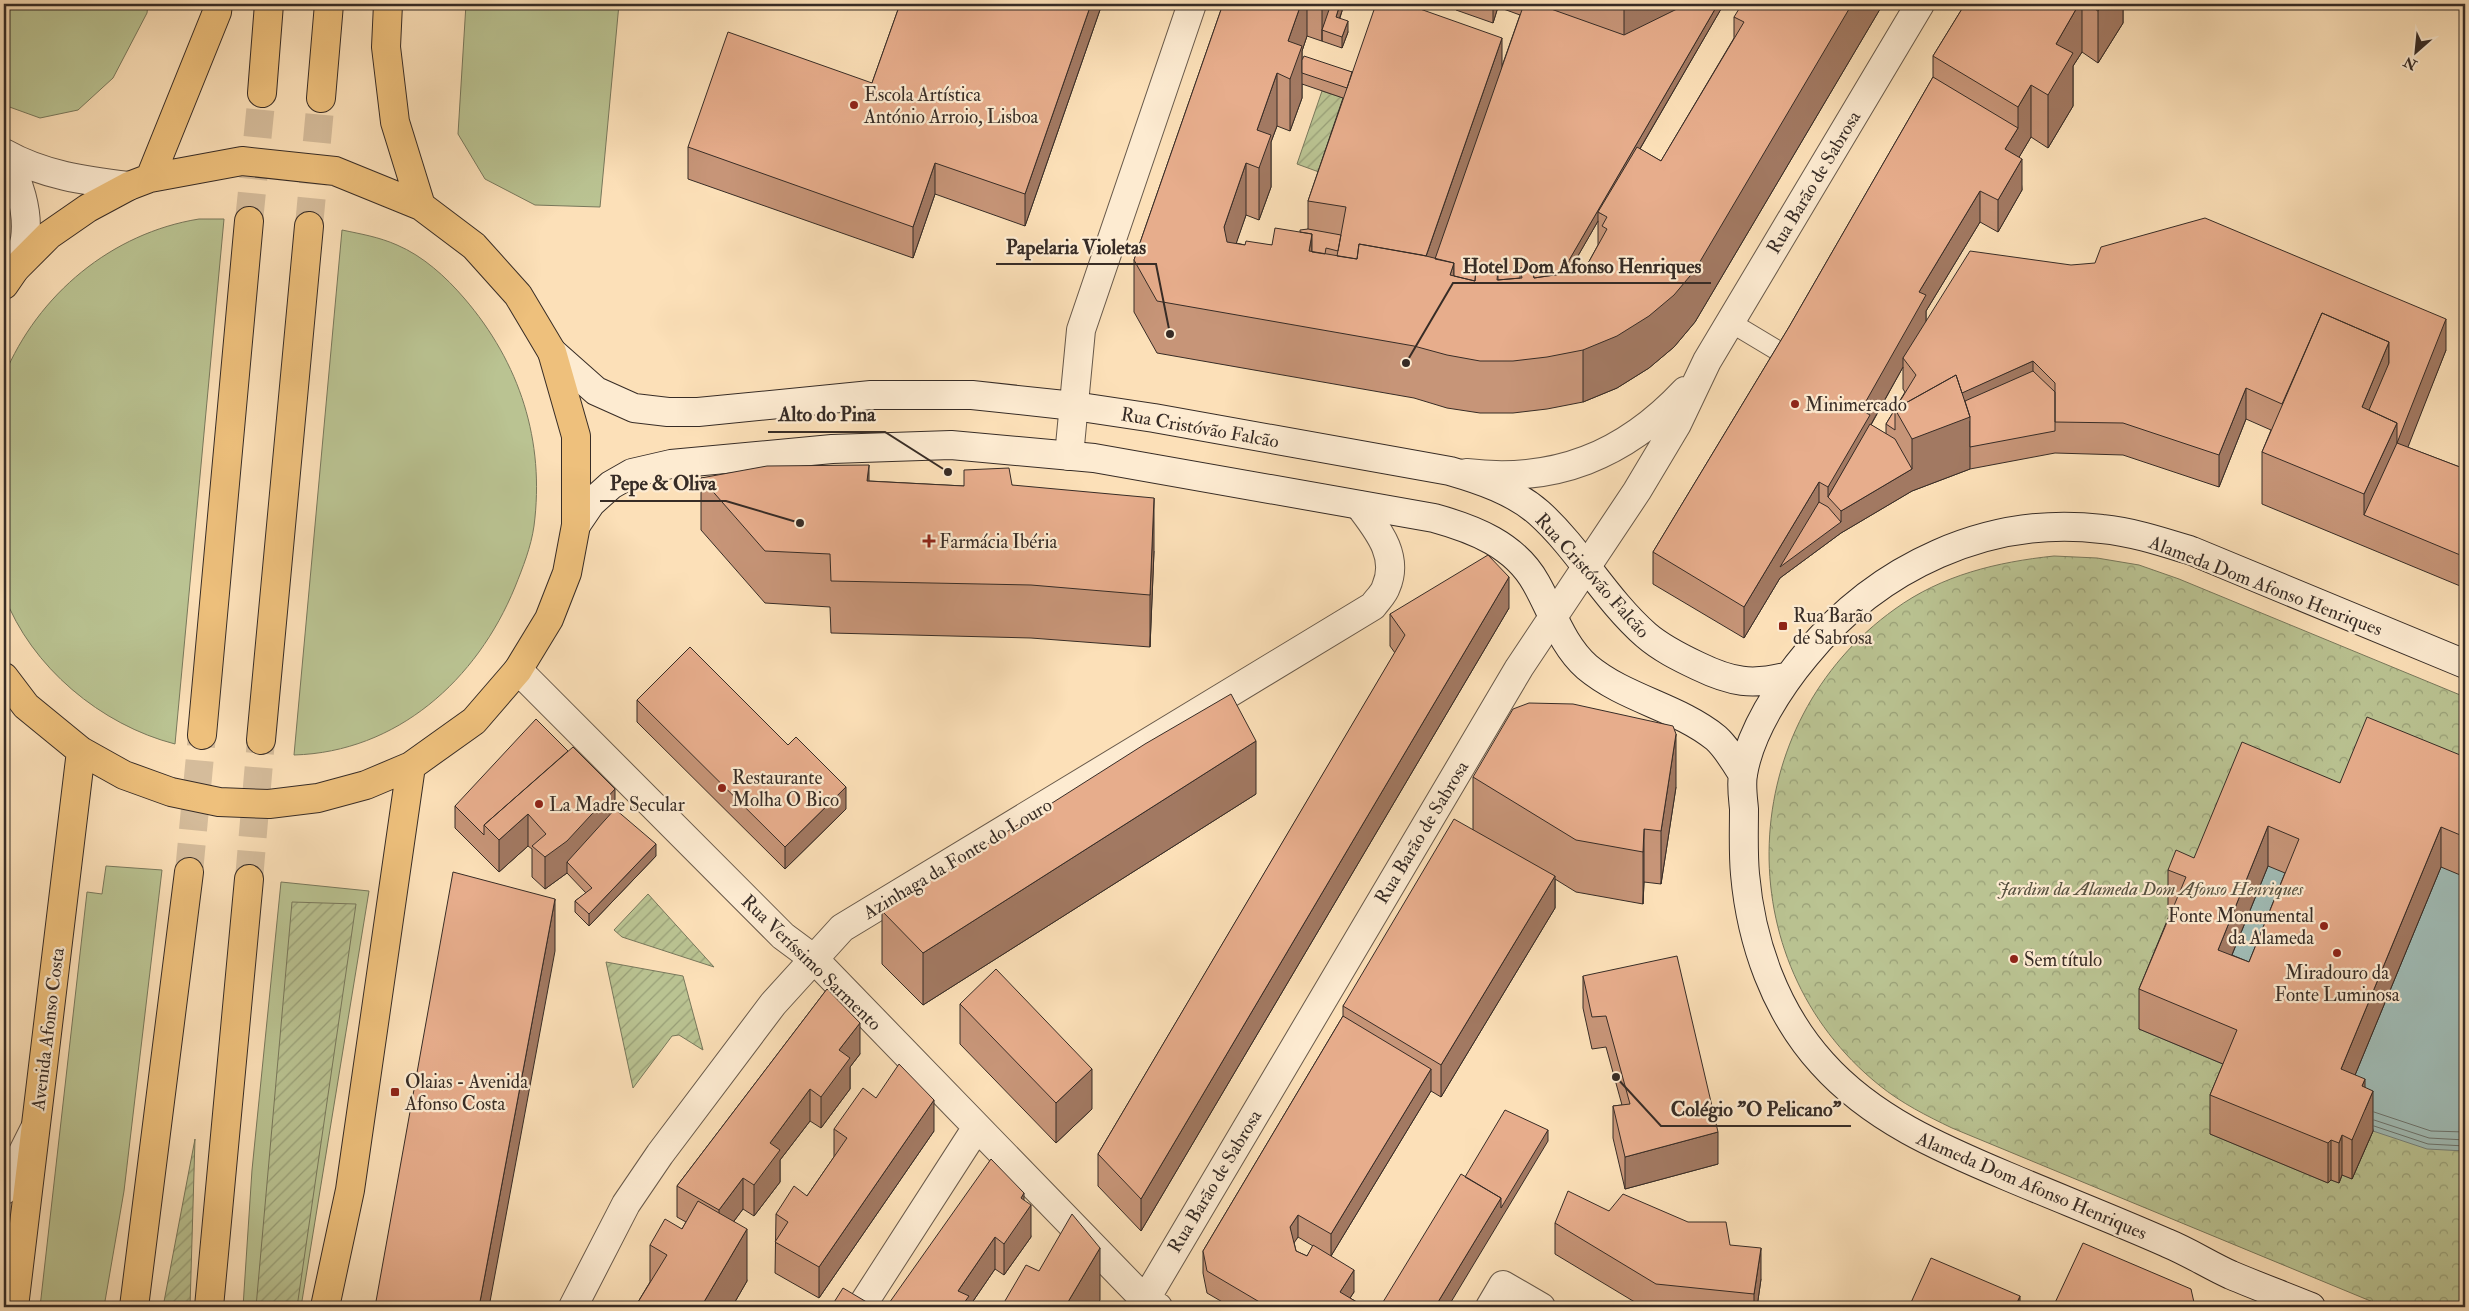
<svg xmlns="http://www.w3.org/2000/svg" width="2469" height="1311" font-family="'IM FELL Double Pica',serif">
<defs>
<pattern id="park-crowns" width="20" height="18" patternUnits="userSpaceOnUse" patternTransform="scale(1.25)"><rect width="20" height="18" fill="#bac392"/><path d="M2 6a3 3 0 1 1 6 0M12 15a3 3 0 1 1 6 0" fill="none" stroke="#989f77"/></pattern>
<pattern id="garden-furrows" width="10" height="10" patternUnits="userSpaceOnUse" patternTransform="scale(1.25)"><rect width="10" height="10" fill="#bac392"/><path d="M-1 1l2-2M0 10L10 0M9 11l2-2" fill="none" stroke="#989f77"/></pattern>
</defs>
<rect width="100%" height="100%" fill="#fce0b8"/>
<filter id="stains"><feTurbulence type="fractalNoise" baseFrequency=".004" numOctaves="4"/><feColorMatrix values="0 0 0 0 .2 0 0 0 0 .09 0 0 0 0 .02 0 0 0 .5 -.17"/></filter>
<radialGradient id="worn" r=".72"><stop offset=".6" stop-color="#630" stop-opacity="0"/><stop offset="1" stop-color="#630" stop-opacity=".3"/></radialGradient>
<!-- grass -->
<path fill="#bac392" stroke="#78785c" d="M4 4H148L147 13 113 78 78 110 40 118 4 105Z
M466 4H619L600 207 535 205 485 179 458 134Z
M199 219H224L175 744C101 725 31 667 4 595V376C38 294 112 233 199 219Z
M342 230C361 234 379 237 397 245 423 256 446 277 464 298 520 363 545 441 534 526 531 547 523 567 515 587 477 680 397 752 294 755Z
M106 866 162 870 124 1191 104 1307H40L87 892 102 894Z
M281 882 369 891 301 1307H243L252 1170Z"/>
<!-- park -->
<path fill="url(#park-crowns)" stroke="#78785c" d="M2054 556 2097 558 2139 565 2179 579 2465 697V1307H2385L1952 1128C1927 1116 1901 1103 1879 1085 1725 961 1735 723 1895 609 1942 575 1997 562 2054 556Z"/>
<!-- garden -->
<path fill="url(#garden-furrows)" stroke="#78785c" d="M1322 91 1347 99 1330 176 1297 164Z
M648 894 714 967 622 937 614 930Z
M292 902 356 904 297 1307H256Z
M606 962 683 976 703 1050 679 1035 672 1036 633 1088Z
M195 1139 190 1307H163Z"/>
<!-- water -->
<path fill="#a0bcb6" stroke="#76827c" d="M2242 782 2465 797V1151L2427 1149 2373 1131 2352 1179 2342 1175 2339 1183 2331 1180 2328 1183 2210 1134 2237 1070 2139 1029Z"/>
<g fill="none" stroke-linecap="round" stroke-linejoin="round">
<!-- shore -->
<path stroke="#6c746e" stroke-width="1" d="M2374 1112 2431 1131 2465 1132
M2374 1120 2429 1138 2465 1140
M2374 1126 2428 1144 2465 1146"/>
<!-- primary-tunnel -->
<path stroke="#d5bc9b" stroke-width="28" stroke-dasharray="28 14" stroke-linecap="butt" d="M249 221 262 93
M309 226 321 98
M189 872 202 735
M249 879 261 740"/>
<defs>
<path id="lane" d="M1730 322 1775 349"/>
<path id="street" d="M4 153C43 175 85 181 129 186
M4 156C19 179 29 212 25 239 23 249 18 259 15 269
M1069 456 1081 330 1192 4
M1466 473C1555 484 1625 455 1685 391
M518 670 783 936 814 959 1145 1300 1158 1307
M4 1190 34 1130
M573 1307 626 1204 660 1154 773 1004 842 928 1373 606C1377 600 1384 594 1386 587 1400 555 1376 528 1359 505
M861 1307 977 1127
M1141 1307 1519 668 1637 491 1677 424 1707 361 1920 4
M1490 1307 1503 1285 1541 1307"/>
<path id="secondary" d="M552 352 596 391 634 408 668 412H698L871 395H972L1074 406 1154 418 1450 471C1481 480 1514 491 1539 513 1579 549 1605 599 1646 635 1661 648 1679 657 1698 666 1731 682 1752 686 1789 676
M576 525 591 503 611 485 632 473 671 464 832 449 951 445 1094 458 1434 518C1474 529 1515 545 1536 583 1552 611 1562 645 1587 667 1625 699 1678 707 1716 738 1727 748 1735 762 1743 775
M2311 1307C2284 1296 2257 1286 2231 1275 2209 1265 2189 1252 2167 1243 2115 1220 2061 1199 2009 1177 1940 1148 1872 1119 1822 1063 1775 1011 1751 942 1745 874 1743 852 1744 831 1744 809 1743 798 1741 785 1743 774 1750 732 1780 686 1806 655 1878 567 1988 515 2102 529 2133 532 2163 542 2192 551L2465 664"/>
<path id="primary" d="M388 4 386 47 395 122 421 206
M262 93 269 4
M321 98 329 4
M150 178 217 12 218 4
M4 285 15 269 49 235 88 208 129 186 150 178 242 161 335 171 421 206 474 246 518 295 552 352 576 436V525L567 573 549 619 518 670 474 721 411 766 366 785 318 798 269 804 219 802 171 792 124 775 81 751 26 706 4 677
M202 735 249 221
M261 740 309 226
M14 1307 81 751
M134 1307 189 872
M209 1307 249 879
M325 1307 350 1190 411 766"/>
</defs>
<!-- lane casing -->
<use href="#lane" stroke="#68594a" stroke-width="21"/>
<!-- street casing -->
<use href="#street" stroke="#68594a" stroke-width="30"/>
<!-- secondary casing -->
<use href="#secondary" stroke="#372c26" stroke-width="30"/>
<!-- primary casing -->
<use href="#primary" stroke="#372c26" stroke-width="30"/>
<!-- lane -->
<use href="#lane" stroke="#fdebd1" stroke-width="19"/>
<!-- street -->
<use href="#street" stroke="#fdebd1" stroke-width="28"/>
<!-- secondary -->
<use href="#secondary" stroke="#fdebd1" stroke-width="28"/>
<!-- primary -->
<use href="#primary" stroke="#eec07c" stroke-width="28"/>
</g>
<!-- wall -->
<path fill="#c79578" stroke="#372c26" fill-rule="evenodd" d="M900 4H1102L1025 226 935 194 913 258 688 179V147L872 83Z
M1223 4H1342V11L1340 18 1348 32 1342 48 1307 36 1302 51V60L1352 72 1502 66 1520 15 1498 7 1493 23 1456 10V4H1721V9L1640 149 1661 161 1734 38V17L1883 4 1695 322 1674 347 1649 368 1617 388 1583 402 1547 409 1513 413H1480L1447 408 1414 398 1157 353 1134 312V260ZM1302 84 1343 98 1308 201V229L1272 245H1245L1236 243 1246 215 1259 220 1271 187V142L1277 126 1290 131 1302 98ZM1598 221V245L1586 267 1575 272 1568 273Z
M1965 4H2123V23L2098 63 2082 52 2073 66V106L2048 148 2031 137 2019 157 2022 190 1998 232 1980 222 1926 311V321L2446 350 2407 447 2465 469V588L2262 504V452L2271 430 2246 419 2219 487 2123 455 2055 453 1970 469 1912 491 1841 533 1780 578 1744 638 1653 584V552L1789 327 1933 77V56ZM1903 367V389L1905 392 1886 424V434L1871 425Z
M701 478 869 481 964 486 1012 485 1154 551 1150 647 1031 638 831 633 830 607 765 603 701 530Z
M1509 608 1141 1231 1098 1186V1154L1395 653 1390 646V614Z
M637 700 846 809 785 869 637 722Z
M2465 757V877L2441 867 2355 1075 2365 1087 2373 1131 2352 1179 2342 1175 2339 1183 2331 1180 2328 1183 2210 1134V1095L2223 1064 2139 1029V989L2171 911 2168 910V870L2194 858 2340 783ZM2268 866 2285 873 2249 962 2232 955Z
M1473 777 1676 787 1661 884 1644 882 1643 904 1576 892 1555 879V908L1441 1097 1431 1091 1331 1256 1354 1292 1350 1298 1365 1307H1231L1207 1293 1203 1273V1251L1343 1016V1006L1473 830ZM1298 1237 1313 1246 1307 1256 1296 1251 1294 1242Z
M1256 794 923 1005 882 964V911Z
M455 806 615 809 656 856 589 926 575 912V901L586 893 567 873 545 889 532 877V849L528 846 499 872 455 828Z
M1583 976 1718 1164 1625 1189 1613 1138V1106L1622 1105 1606 1047 1592 1049 1583 1008Z
M827 989 860 1054 850 1067V1089L821 1128 810 1121 780 1160V1182L754 1216 743 1209 734 1221 747 1281 732 1307H635L650 1282V1245L682 1229 686 1222 677 1217V1186Z
M960 1004 1092 1109 1056 1143 960 1044Z
M876 1098 934 1131 819 1298 775 1273 776 1214 807 1196 834 1157V1129Z
M1024 1200 1031 1237 1004 1275 995 1269 969 1307H887V1306Z
M1609 1211 1730 1245 1761 1279 1757 1307H1643L1555 1254V1223Z"/>
<!-- shaded-wall -->
<path fill="#a27962" stroke="#372c26" d="M1091 4H1102L1025 226V194Z
M1301 4H1307V36L1302 51V98L1290 131V79L1288 41Z
M1322 4H1333L1322 30V41Z
M1340 4H1342V11L1336 28V17Z
M1493 4H1498V7L1493 23Z
M1624 4H1686L1624 46Z
M1718 4H1721V9L1602 214 1598 212V221L1548 308V296Z
M1852 4H1883L1695 322 1674 347 1649 368 1617 388 1583 402V350Z
M2079 4H2082V52L2073 66V106L2048 148V95L2056 44Z
M2103 4H2123V23L2098 63V11Z
M1348 21V32L1342 48V37Z
M1502 38V77L1429 287 1422 268Z
M1277 73V126L1271 142V187L1259 220V168L1257 130Z
M2031 85V137L2005 181V149L2018 128V107Z
M2022 159V190L1998 232V200Z
M935 163V194L913 258V227Z
M1246 163V215L1224 279V227Z
M1980 191V222L1926 311V327L1903 358V367L1870 426 1828 497V487L1861 410 1919 292Z
M1312 234V275L1309 251Z
M1454 263V315L1450 275Z
M2446 319V350L2397 475 2364 515V494L2397 423Z
M2389 342V394L2373 433 2362 407Z
M2033 361V393L1970 421V469L1912 491 1841 533 1780 578 1744 638V607L1819 482V513L1841 522V511L1912 469V439L1956 395Z
M2246 388V419L2219 487V455Z
M869 465V517L867 481Z
M1154 498V551L1150 647V595Z
M1509 577V608L1141 1231V1199Z
M1676 734V787L1661 884V831Z
M1256 741V794L923 1005V953Z
M846 787V809L785 869V847Z
M615 789V820L567 862V873L545 889V857Z
M528 814V846L499 872V840Z
M2268 826V866L2218 989V950Z
M2441 827V867L2341 1109V1069Z
M1644 829V882L1643 904V852Z
M656 844V856L589 926V914Z
M1555 876V908L1441 1097V1065Z
M555 899V951L489 1307H479Z
M860 1023V1054L850 1067V1089L821 1128V1097L839 1050Z
M1092 1069V1109L1056 1143V1103Z
M1431 1069V1091L1331 1256V1234Z
M2365 1079V1110L2373 1091V1131L2352 1179V1140L2362 1086Z
M810 1089V1121L780 1160V1182L754 1216V1185L770 1143Z
M934 1100V1131L819 1298V1267Z
M1548 1130V1141L1448 1307H1435L1501 1198Z
M1718 1132V1164L1625 1189V1157Z
M2342 1135V1175L2339 1183V1143Z
M2331 1140V1180L2328 1183V1143Z
M743 1178V1209L719 1241V1210Z
M1024 1193V1215L1031 1205V1237L1004 1275V1244L1021 1198Z
M1298 1215V1237L1290 1249V1227Z
M747 1229V1281L732 1307H701Z
M995 1237V1269L969 1307H958V1291Z
M1100 1248V1300L1096 1307H1065Z
M1761 1248V1279L1757 1307H1754V1294Z
M1354 1270V1292L1344 1307 1340 1292Z
M2020 1296V1307H2015Z"/>
<!-- building -->
<path fill="#e7ad8c" stroke="#372c26" fill-rule="evenodd" d="M900 4H1091L1025 194 935 163 913 227 688 147 728 32 872 83Z
M1223 4H1301L1288 41 1302 46 1290 79 1277 73 1257 130 1271 135 1259 168 1246 163 1224 227 1227 242 1245 245 1246 241 1272 245 1275 228 1312 234 1309 251 1357 259 1359 244 1422 255 1454 263 1450 275 1475 281 1476 268 1498 269 1497 280 1522 278 1520 268 1532 267 1534 278 1575 272 1580 263 1586 267 1607 229 1602 226 1607 217 1598 212 1637 147 1661 161 1744 22 1734 17 1742 4H1852L1695 270 1674 295 1649 316 1617 336 1583 350 1547 357 1513 361H1480L1447 355 1414 346 1157 301 1134 260Z
M1331 4H1340L1336 17 1348 21 1342 37 1322 30Z
M1376 4H1406L1502 38 1426 256 1359 244 1357 259 1337 256 1346 207 1308 201Z
M1524 4H1537L1624 35 1681 7 1683 4H1718L1561 274 1534 278 1532 267 1520 268V278L1498 280V269L1476 268 1475 281 1454 276V263L1435 259Z
M1965 4H2079L2056 44 2073 53 2048 95 2031 85 2018 107 1933 56Z
M2087 4H2103L2098 11Z
M1304 56 1352 72 1347 88 1302 73V60Z
M1933 77 2018 128 2005 149 2022 159 1998 200 1980 191 1919 292 1926 295 1861 410 1870 415 1828 487 1819 482 1744 607 1653 552 1789 327Z
M2205 218 2446 319 2397 443V423L2369 410 2389 363V342L2322 313 2282 404 2246 388 2219 455 2123 423 2055 422V383L2033 361 1962 393 1956 375 1895 409V430L1886 424 1916 375 1903 358 1970 251 2071 265 2095 263 2101 247Z
M1308 229 1341 235 1338 251 1326 248 1325 254 1312 252V234L1300 232V230Z
M2322 313 2389 342 2362 407 2397 423 2364 494 2262 452Z
M2033 371 2055 392V431L1970 447V417L1965 401Z
M1956 375 1970 417 1912 439 1895 409Z
M1870 424 1895 439 1912 469 1841 511 1828 497Z
M2397 443 2465 469V557L2364 515Z
M869 465 867 481 964 486V470L1009 468 1012 485 1154 498 1150 595 1031 585 831 581 830 554 765 551 701 478 767 466Z
M1819 502 1828 507 1841 522 1780 567Z
M1488 555 1509 577 1141 1199 1098 1154 1405 635 1390 614Z
M690 647 788 745 796 737 846 787 785 847 637 700Z
M1231 694 1256 741 923 953 882 911 1145 744Z
M1529 703 1573 704 1673 726 1676 734 1661 831 1644 829 1643 852 1576 840 1473 777 1513 709Z
M2367 717 2465 757V837L2441 827 2341 1069 2365 1079 2362 1086 2373 1091 2352 1140 2342 1135 2339 1143 2331 1140 2328 1143 2210 1095 2237 1030 2139 989 2186 877 2168 870 2176 850 2194 858 2242 742 2340 783ZM2268 826 2299 839 2249 962 2218 950Z
M536 719 568 751 484 825V835L455 806Z
M573 747 615 789 567 841 545 857 532 846 546 834 528 814 499 840 484 825Z
M615 809 656 844 589 914 575 901 592 888 567 862Z
M1454 819 1555 876 1441 1065 1343 1006Z
M453 872 555 899 479 1307H375Z
M1677 956 1718 1132 1625 1157 1613 1106 1630 1104 1606 1016 1592 1017 1583 976Z
M996 969 1092 1069 1056 1103 960 1004Z
M827 989 860 1023 839 1050 850 1058 821 1097 810 1089 770 1143 780 1150 754 1185 743 1178 719 1210 677 1186Z
M1343 1016 1431 1069 1331 1234 1298 1215 1290 1227 1296 1251 1307 1256 1313 1245 1354 1270 1340 1292 1365 1307H1268L1207 1271 1203 1251Z
M899 1064 934 1100 819 1267 775 1242 788 1222 776 1214 794 1186 807 1196 847 1138 834 1129 863 1088 876 1098Z
M1505 1110 1548 1130 1501 1208V1198L1465 1177Z
M991 1159 1024 1193 1021 1198 1031 1205 1004 1244 995 1237 958 1291 969 1296 961 1307H889L887 1306Z
M1461 1174 1501 1198 1435 1307H1380Z
M1568 1191 1609 1211 1623 1194 1688 1222H1726L1730 1245 1761 1248 1754 1294 1656 1284 1555 1223Z
M698 1201 747 1229 701 1307H635L667 1255 650 1245 665 1219 682 1229Z
M1072 1214 1100 1248 1065 1307H1003L1002 1306 1026 1265 1039 1271Z
M2083 1243 2191 1289 2195 1307H2053Z
M1931 1258 2020 1296 2015 1307H1909Z
M843 1288 875 1307H831Z
M1176 1305 1180 1307H1168Z"/>
<!-- markers -->
<g fill="#8f2418" stroke="#fdebd1" stroke-width="2">
<circle cx="854" cy="105" r="5"/>
<circle cx="1795" cy="404" r="5"/>
<path d="M926.5 533.5h5v5h5v5h-5v5h-5v-5h-5v-5h5z"/>
<rect x="1778" y="621" width="10" height="10" rx="2.5"/>
<circle cx="722" cy="788" r="5"/>
<circle cx="539" cy="804" r="5"/>
<circle cx="2324" cy="926" r="5"/>
<circle cx="2337" cy="953" r="5"/>
<circle cx="2014" cy="959" r="5"/>
<rect x="390" y="1087" width="10" height="10" rx="2.5"/>
</g>
<g text-anchor="middle" stroke-width="4.5" stroke-linejoin="round" paint-order="stroke">
<!-- poi labels -->
<g font-size="19" fill="#372c26" stroke="#fdebd1" text-anchor="start">
<text x="864" y="101">Escola Artística<tspan x="864" dy="22">António Arroio, Lisboa</tspan></text>
<text x="1805" y="411">Minimercado</text>
<text x="939" y="548">Farmácia Ibéria</text>
<text x="1793" y="622">Rua Barão<tspan x="1793" dy="22">de Sabrosa</tspan></text>
<text x="732" y="784">Restaurante<tspan x="732" dy="22">Molha O Bico</tspan></text>
<text x="549" y="811">La Madre Secular</text>
<text x="2314" y="922" text-anchor="end">Fonte Monumental<tspan x="2314" dy="22">da Alameda</tspan></text>
<text x="2024" y="966">Sem título</text>
<text x="2337" y="979" text-anchor="middle">Miradouro da<tspan x="2337" dy="22">Fonte Luminosa</tspan></text>
<text x="405" y="1088">Olaias - Avenida<tspan x="405" dy="22">Afonso Costa</tspan></text>
</g>
<!-- street labels -->
<g font-size="19" fill="#372c26" stroke="#fdebd1">
<text transform="translate(1813 182) rotate(-59)" y="7">Rua Barão de Sabrosa</text>
<text transform="translate(1200 427) rotate(10)" y="7">Rua Cristóvão Falcão</text>
<text transform="translate(1593 575) rotate(48)" y="7">Rua Cristóvão Falcão</text>
<text transform="translate(2266 585) rotate(21)" y="7">Alameda Dom Afonso Henriques</text>
<text transform="translate(1421 832) rotate(-59)" y="7">Rua Barão de Sabrosa</text>
<text transform="translate(957 858) rotate(-31)" y="7">Azinhaga da Fonte do Louro</text>
<text transform="translate(812 962) rotate(44)" y="7">Rua Veríssimo Sarmento</text>
<text transform="translate(47 1029) rotate(-83)" y="7">Avenida Afonso Costa</text>
<text transform="translate(1214 1181) rotate(-59)" y="7">Rua Barão de Sabrosa</text>
<text transform="translate(2032 1185) rotate(23)" y="7">Alameda Dom Afonso Henriques</text>
</g>
<!-- park labels -->
<g font-size="19" font-style="italic" fill="#585241" stroke="#fdebd1">
<text x="2150" y="895">Jardim da Alameda Dom Afonso Henriques</text>
</g>
</g>
<!-- callouts -->
<path fill="none" stroke="#372c26" stroke-width="2" d="M1170 334L1156 264H996M1406 363L1453 283H1711M948 472L885 432H768M800 523L726 501H600M1616 1077L1661 1126H1851"/>
<g fill="#372c26" stroke="#fdebd1" stroke-width="2">
<circle cx="1170" cy="334" r="5"/>
<circle cx="1406" cy="363" r="5"/>
<circle cx="948" cy="472" r="5"/>
<circle cx="800" cy="523" r="5"/>
<circle cx="1616" cy="1077" r="5"/>
</g>
<g font-size="20" text-anchor="middle" font-weight="bold" fill="#372c26" stroke="#fdebd1" stroke-width="4.5" stroke-linejoin="round" paint-order="stroke">
<text x="1076" y="254">Papelaria Violetas</text>
<text x="1582" y="273">Hotel Dom Afonso Henriques</text>
<text x="827" y="421">Alto do Pina</text>
<text x="663" y="490">Pepe &amp; Oliva</text>
<text x="1756" y="1116">Colégio "O Pelicano"</text>
</g>
<!-- margin -->
<rect width="2469" height="1311" fill="none" stroke="#fce0b8" stroke-width="20"/>
<rect x="5" y="5" width="2459" height="1301" fill="none" stroke="#372c26" stroke-width="2.5"/>
<rect x="10" y="10" width="2449" height="1291" fill="none" stroke="#372c26"/>
<!-- north arrow -->
<g transform="translate(2416 52) rotate(207)" stroke="#fdebd1" stroke-width="4" paint-order="stroke">
<path d="M0-4L9 19L0 12L-9 19Z" fill="#372c26"/>
<text y="-8" font-size="14" font-weight="bold" text-anchor="middle" fill="#372c26">N</text>
</g>
<rect width="100%" height="100%" filter="url(#stains)"/>
<rect width="100%" height="100%" fill="url(#worn)"/>
</svg>
